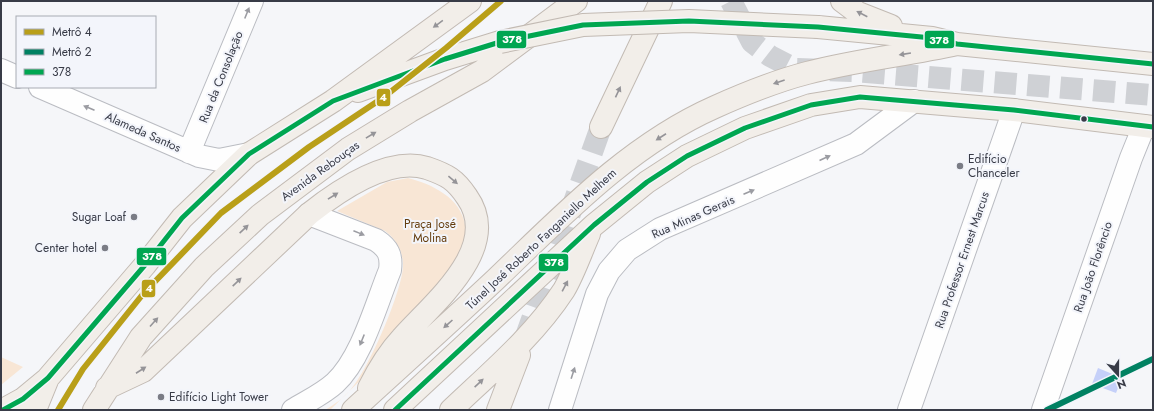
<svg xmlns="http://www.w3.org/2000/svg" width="1154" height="411" font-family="Jost,sans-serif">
<rect width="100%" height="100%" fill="#f5f6f9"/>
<!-- green -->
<path fill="#f8e6d5" d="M408 178C432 184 461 198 465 225 467 233 465 242 465 250L375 366 330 410H325C335 404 344 398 351 389 368 370 403 290 403 265 403 252 396 239 385 231L337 211 387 182Z
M1 357 23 367 1 385Z"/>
<!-- water -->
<path fill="#c5d0f9" d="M1098 368 1122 378 1116 393 1092 384Z"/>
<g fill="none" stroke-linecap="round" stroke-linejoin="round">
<!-- major-tunnel -->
<path stroke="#cfd1d5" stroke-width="22" stroke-dasharray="22 11" stroke-linecap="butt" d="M731 1 752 42 770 56 795 69 853 71 1153 95
M525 339 601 127"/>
<defs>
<path id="minor" d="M1 70 17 77
M40 87 199 156 219 160 249 154
M189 152 252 1
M293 410C306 402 323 394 335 383 362 358 376 304 390 270 392 255 388 248 376 240L309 214
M560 410 597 294 609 271 627 250 660 229 856 144 914 101
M909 410 1014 110
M1043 410 1131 158 1144 126"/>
<path id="major" d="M842 1 858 13 891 26
M818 27 932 38 957 44 1153 64
M358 91 445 59 500 42
M601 127 661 1
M107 388 143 371 309 214C338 191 388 156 427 168 447 175 455 179 467 197 503 248 433 303 402 338 388 353 378 370 369 388
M3 410 23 399 46 380
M35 410 48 378 145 265 182 218 249 154 333 101 470 1
M94 410 141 337 204 267 260 215 348 149 410 111 482 71 576 1
M353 410C400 367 448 324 495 280 562 216 629 145 715 107 744 94 776 81 807 73 856 60 907 55 957 44
M395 410 594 225 647 182 687 156 745 128 811 105 860 97 1014 110 1153 127
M451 410C491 372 534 336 564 290 574 273 581 252 589 234
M498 410 519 355"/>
</defs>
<!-- minor casing -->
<use href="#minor" stroke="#babcc2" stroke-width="24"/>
<!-- major casing -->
<use href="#major" stroke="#c2bab3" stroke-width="24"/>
<!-- minor -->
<use href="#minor" stroke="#fefefe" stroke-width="22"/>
<!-- major -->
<use href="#major" stroke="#f2eee9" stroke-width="22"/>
<defs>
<path id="major-bridge" d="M500 42 583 25 689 21 818 27"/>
</defs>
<!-- major-bridge casing -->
<use href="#major-bridge" stroke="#c2bab3" stroke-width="24" stroke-linecap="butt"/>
<!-- major-bridge -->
<use href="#major-bridge" stroke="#f2eee9" stroke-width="22"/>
<defs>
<path id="bus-1" d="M3 410 23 399 48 378 145 265 182 218 249 154 333 101 445 59 500 42 583 25 689 21 818 27 932 38 957 44 1153 64
M395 410 594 225 647 182 687 156 745 128 811 105 860 97 1014 110 1153 127"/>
</defs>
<!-- bus-1 casing -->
<use href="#bus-1" stroke="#f3f5fb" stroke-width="8"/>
<!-- bus-1 -->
<use href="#bus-1" stroke="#00a651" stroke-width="5"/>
<defs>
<path id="metro-1" d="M58 410 83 369 143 294 221 213 309 147 384 97 446 48 501 1"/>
<path id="metro-2" d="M1047 410 1153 359"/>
</defs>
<!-- metro-1 casing -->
<use href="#metro-1" stroke="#f3f5fb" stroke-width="9"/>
<!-- metro-2 casing -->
<use href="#metro-2" stroke="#f3f5fb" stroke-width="9"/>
<!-- metro-1 -->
<use href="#metro-1" stroke="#b99f19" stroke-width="6"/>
<!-- metro-2 -->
<use href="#metro-2" stroke="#008162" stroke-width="6"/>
</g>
<!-- one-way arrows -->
<defs><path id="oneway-solid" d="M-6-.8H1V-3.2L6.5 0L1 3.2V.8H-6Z"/></defs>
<g fill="#9b9ca2">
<use href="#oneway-solid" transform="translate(247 13) rotate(-68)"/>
<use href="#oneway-solid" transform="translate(89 108) rotate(-157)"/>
<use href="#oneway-solid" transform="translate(825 158) rotate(-24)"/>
<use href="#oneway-solid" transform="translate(749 192) rotate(-23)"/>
<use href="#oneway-solid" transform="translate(359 233) rotate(22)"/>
<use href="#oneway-solid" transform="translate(362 340) rotate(112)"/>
<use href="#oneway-solid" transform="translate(573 373) rotate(-72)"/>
</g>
<g fill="#959498">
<use href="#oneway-solid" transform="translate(862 14) rotate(-153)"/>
<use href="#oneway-solid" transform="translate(438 24) rotate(144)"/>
<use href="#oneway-solid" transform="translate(905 54) rotate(171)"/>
<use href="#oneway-solid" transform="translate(779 82) rotate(161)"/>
<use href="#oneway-solid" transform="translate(618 92) rotate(-65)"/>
<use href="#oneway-solid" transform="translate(371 135) rotate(-31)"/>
<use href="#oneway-solid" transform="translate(661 137) rotate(147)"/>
<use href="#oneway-solid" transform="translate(453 180) rotate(40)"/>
<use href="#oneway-solid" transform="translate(333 196) rotate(-32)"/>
<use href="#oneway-solid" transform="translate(244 229) rotate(-43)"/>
<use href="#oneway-solid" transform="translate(237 282) rotate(-44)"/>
<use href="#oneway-solid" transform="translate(565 286) rotate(-62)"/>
<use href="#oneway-solid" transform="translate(154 322) rotate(-48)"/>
<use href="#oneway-solid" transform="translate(448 324) rotate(138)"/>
<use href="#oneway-solid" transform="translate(141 370) rotate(-33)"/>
<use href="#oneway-solid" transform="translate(479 383) rotate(-43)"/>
</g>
<!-- markers -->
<circle fill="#383b47" stroke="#f3f5fb" stroke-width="1.5" cx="1084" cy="119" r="3.5"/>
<g fill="#7a7c85" stroke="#f3f5fb" stroke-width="1.5">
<circle cx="960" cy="166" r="4"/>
<circle cx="134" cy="217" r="4"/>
<circle cx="105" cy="248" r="4"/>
<circle cx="161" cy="397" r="4"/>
</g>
<g text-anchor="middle" stroke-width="4" stroke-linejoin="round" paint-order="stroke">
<!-- street labels -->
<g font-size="12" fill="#383b47" stroke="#f3f5fb">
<text transform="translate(221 77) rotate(-68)" y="4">Rua da Consolação</text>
<text transform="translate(143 132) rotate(24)" y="4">Alameda Santos</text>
<text transform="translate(320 171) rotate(-36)" y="4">Avenida Rebouças</text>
<text transform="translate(693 217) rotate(-24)" y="4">Rua Minas Gerais</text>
<text transform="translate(541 239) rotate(-43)" y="4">Túnel José Roberto Fanganiello Melhem</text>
<text transform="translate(962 260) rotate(-71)" y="4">Rua Professor Ernest Marcus</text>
<text transform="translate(1093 267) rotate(-71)" y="4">Rua João Florêncio</text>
</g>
<!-- poi labels -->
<g font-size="12" fill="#383b47" stroke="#f3f5fb" text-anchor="start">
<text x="968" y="163">Edifício<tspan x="968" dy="14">Chanceler</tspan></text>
<text x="126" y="221" text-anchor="end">Sugar Loaf</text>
<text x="97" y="252" text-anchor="end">Center hotel</text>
<text x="169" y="401">Edifício Light Tower</text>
</g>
<!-- park labels -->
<g font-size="12" fill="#653d0e" stroke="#f3f5fb">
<text x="430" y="228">Praça José<tspan x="430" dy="14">Molina</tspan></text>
</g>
</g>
<g stroke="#f3f5fb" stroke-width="1.5">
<rect x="496" y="30" width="31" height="19" rx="4" fill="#00a651"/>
<rect x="924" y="30" width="31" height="19" rx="4" fill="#00a651"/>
<rect x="376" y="88" width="15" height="19" rx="4" fill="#b99f19"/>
<rect x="136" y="247" width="31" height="19" rx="4" fill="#00a651"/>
<rect x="538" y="253" width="31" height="19" rx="4" fill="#00a651"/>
<rect x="141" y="279" width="15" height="19" rx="4" fill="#b99f19"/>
</g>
<g font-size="11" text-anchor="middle" font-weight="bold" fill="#fff">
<text x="512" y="43">378</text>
<text x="939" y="44">378</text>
<text x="383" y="101">4</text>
<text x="152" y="260">378</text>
<text x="554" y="266">378</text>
<text x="149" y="292">4</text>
</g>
<!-- border -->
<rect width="1154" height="411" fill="none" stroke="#383b47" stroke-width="4"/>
<!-- legend -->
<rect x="16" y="16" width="140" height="72" fill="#f3f5fb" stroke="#a8abb3"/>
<rect x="24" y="29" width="20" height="6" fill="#b99f19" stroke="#a8abb3"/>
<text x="52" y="36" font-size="12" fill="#383b47">Metrô 4</text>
<rect x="24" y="49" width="20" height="6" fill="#008162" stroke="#a8abb3"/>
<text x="52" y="56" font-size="12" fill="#383b47">Metrô 2</text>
<rect x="24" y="69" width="20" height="6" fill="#00a651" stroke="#a8abb3"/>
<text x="52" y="76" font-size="12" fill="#383b47">378</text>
<!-- north arrow -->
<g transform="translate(1118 375) rotate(159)" stroke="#f3f5fb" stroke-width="3" paint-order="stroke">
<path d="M0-3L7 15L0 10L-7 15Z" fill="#383b47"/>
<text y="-6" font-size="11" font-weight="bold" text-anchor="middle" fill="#383b47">N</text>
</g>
</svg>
